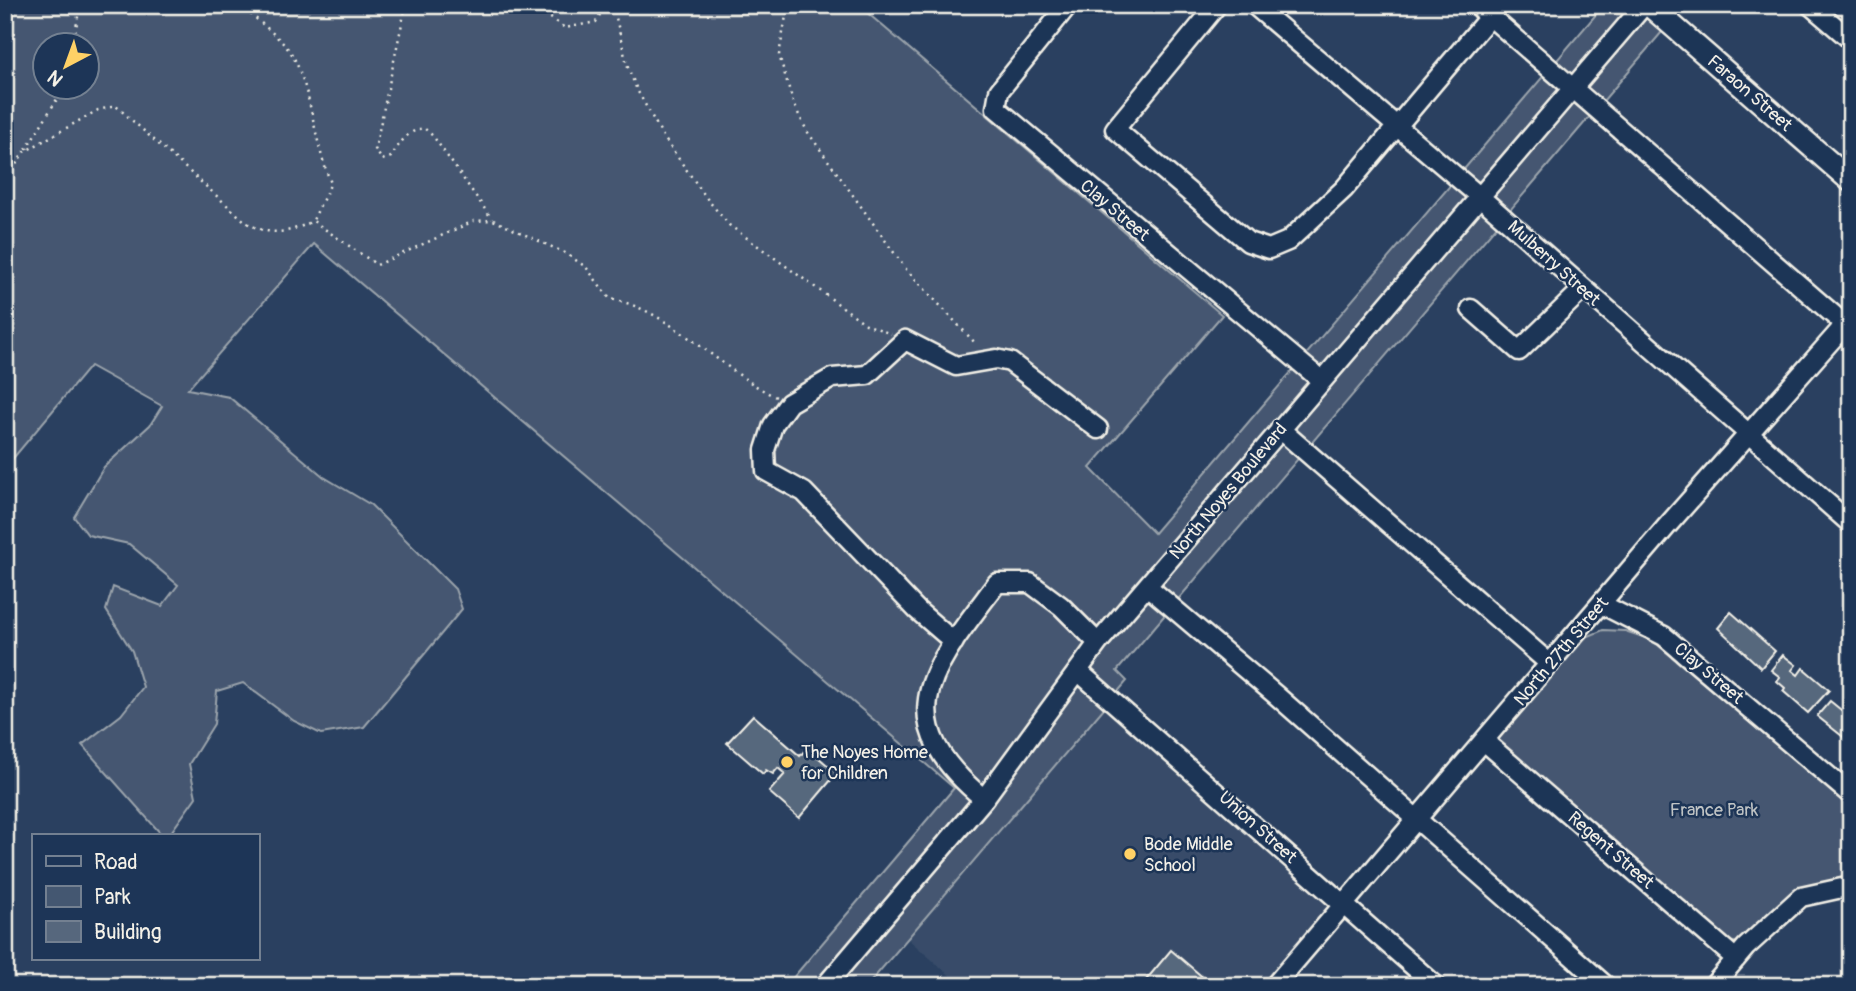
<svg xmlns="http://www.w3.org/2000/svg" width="1856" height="991" font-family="Pangolin,sans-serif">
<rect width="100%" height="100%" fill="#2a4060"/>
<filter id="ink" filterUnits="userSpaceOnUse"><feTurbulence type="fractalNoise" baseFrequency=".0143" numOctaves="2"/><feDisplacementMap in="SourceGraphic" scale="14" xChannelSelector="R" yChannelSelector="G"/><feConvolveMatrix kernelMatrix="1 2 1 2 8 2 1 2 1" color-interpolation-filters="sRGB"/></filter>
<g filter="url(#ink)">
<!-- built -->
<path fill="#374c69" d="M1109 702 1330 900 1329 911 1274 986H962L908 939Z"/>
<!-- green -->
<path fill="#445771" stroke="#9ca4ac" stroke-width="2" fill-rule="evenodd" d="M5 5H858L1222 315 1090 468 1154 533 1604 5H1685L1117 671 1127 681 867 986H786L954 788 314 244 188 389 229 397 324 477 371 505 455 589 462 609 364 727 321 734 294 721 243 683 217 691 214 724 189 764 196 797 169 835H162L82 745 121 715 143 687 132 651 106 610 113 587 162 606 178 585 129 544 88 535 74 517 104 467 150 425 162 406 90 366 5 468ZM46 46H88V88H46Z
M1603 630 1625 631 1652 640 1851 808V880L1809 887 1743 943 1725 941 1503 746 1498 740 1502 732 1584 638Z"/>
<!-- building -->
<path fill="#56677d" stroke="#f4f1e8" stroke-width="2" d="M1731 612 1775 651 1761 668 1718 628Z
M1783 655 1796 665 1792 670 1798 675 1803 668 1829 690 1808 713 1783 691 1785 688 1777 681 1780 677 1771 670Z
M1830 701 1851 718V736L1847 740 1817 716Z
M753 715 800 756 807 748 837 773 799 818 769 792 785 774 778 768 773 774 766 770 763 774 727 743Z
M1171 950 1213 986H1141Z"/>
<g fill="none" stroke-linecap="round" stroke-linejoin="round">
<defs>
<path id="minor" d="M1068 5 999 91 996 108 1321 380
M1217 5 1115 129 1248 242 1269 249 1288 241 1344 189 1490 16
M1254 5 1479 196 1851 524
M1477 5 1851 330
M1810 5 1851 40
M1471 309 1519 351 1583 289
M1280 429 1550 664
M1147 586 1277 696 1606 986
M1601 604 1664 636 1851 795
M954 642 917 610 804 492 766 471 765 450 773 425 789 403 832 378 867 375 905 340 956 366 996 359 1010 362 1098 429
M1078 671 1436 986
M1484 741 1736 959
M984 799C884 717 934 667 997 583H1030L1061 606 1098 643
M825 986 984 799 1098 643 1644 5
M1274 986 1667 526 1851 318
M1713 986 1746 947 1801 897 1851 886"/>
<path id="major" d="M1649 5 1851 181"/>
</defs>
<!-- minor casing -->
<use href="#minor" stroke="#f4f1e8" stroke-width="23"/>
<!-- major casing -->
<use href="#major" stroke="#f4f1e8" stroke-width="26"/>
<!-- path -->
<path stroke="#f4f1e8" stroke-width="2.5" stroke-dasharray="2 5" stroke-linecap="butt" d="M240 5C254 18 286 41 294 58 313 97 314 143 331 183L313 220
M406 5 375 149 382 160 391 157C399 144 408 130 424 128L433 136 492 219
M497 5 536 8
M538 5 536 8 565 28 596 22 605 5
M613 5 627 65 637 90 664 138 708 200 729 225 866 324 891 334
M788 5 779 55 794 105 807 131 905 268 977 345
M73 46 80 5
M26 149 64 88
M5 182 24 152 98 110 116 106 247 223C271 237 289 233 313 221L377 265 474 221 493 220 565 253 586 267 610 299C668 308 723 372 776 397"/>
<!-- minor -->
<use href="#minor" stroke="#1d3557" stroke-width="18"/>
<!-- major -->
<use href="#major" stroke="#1d3557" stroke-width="21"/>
</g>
</g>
<!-- markers -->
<g fill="#ffd166" stroke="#1d3557" stroke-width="2.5">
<circle cx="787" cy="762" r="7"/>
<circle cx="1130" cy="854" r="7"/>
</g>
<g text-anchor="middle" stroke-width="5" stroke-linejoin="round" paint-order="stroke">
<!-- street labels -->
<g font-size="18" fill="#f4f1e8" stroke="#1d3557">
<text transform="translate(1750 93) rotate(41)" y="6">Faraon Street</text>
<text transform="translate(1115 210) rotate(40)" y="6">Clay Street</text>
<text transform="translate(1554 263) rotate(42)" y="6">Mulberry Street</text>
<text transform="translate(1228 491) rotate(-50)" y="6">North Noyes Boulevard</text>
<text transform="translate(1561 651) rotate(-50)" y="6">North 27th Street</text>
<text transform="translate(1709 673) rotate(40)" y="6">Clay Street</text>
<text transform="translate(1258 827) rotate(42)" y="6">Union Street</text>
<text transform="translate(1611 850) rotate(41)" y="6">Regent Street</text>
</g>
<!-- poi labels -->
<g font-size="18" fill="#f4f1e8" stroke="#1d3557" text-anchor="start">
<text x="801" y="758">The Noyes Home<tspan x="801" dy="21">for Children</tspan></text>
<text x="1144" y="850">Bode Middle<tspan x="1144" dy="21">School</tspan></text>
</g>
<!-- park labels -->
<g font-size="18" fill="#bfc3c4" stroke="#1d3557">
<text x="1714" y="816">France Park</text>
</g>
</g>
<!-- margin -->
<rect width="1856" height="991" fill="none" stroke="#1d3557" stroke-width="28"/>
<rect x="14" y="14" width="1828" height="963" fill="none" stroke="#f4f1e8" stroke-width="2.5" filter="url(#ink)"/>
<!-- legend -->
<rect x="32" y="834" width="228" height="126" fill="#1d3557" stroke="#738091" stroke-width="2"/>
<rect x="46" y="856" width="35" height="10" fill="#1d3557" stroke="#738091" stroke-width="2"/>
<text x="94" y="869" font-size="21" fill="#f4f1e8">Road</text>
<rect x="46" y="886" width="35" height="21" fill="#445771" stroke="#738091" stroke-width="2"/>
<text x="94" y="904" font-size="21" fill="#f4f1e8">Park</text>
<rect x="46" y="921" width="35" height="21" fill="#56677d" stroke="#738091" stroke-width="2"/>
<text x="94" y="939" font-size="21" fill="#f4f1e8">Building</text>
<!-- north arrow -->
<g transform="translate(66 66) rotate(221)"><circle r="33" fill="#1d3557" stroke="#738091" stroke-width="2"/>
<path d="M0-5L12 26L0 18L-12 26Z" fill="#ffd166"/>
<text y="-10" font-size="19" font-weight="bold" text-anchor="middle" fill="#f4f1e8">N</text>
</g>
</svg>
